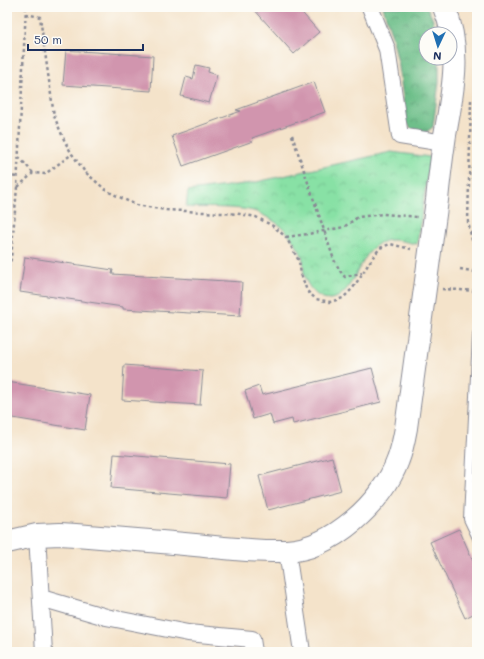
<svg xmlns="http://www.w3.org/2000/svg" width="484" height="659" font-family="Mali,sans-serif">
<defs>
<pattern id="forest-crowns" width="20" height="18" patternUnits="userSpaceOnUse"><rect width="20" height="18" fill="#6ebf8a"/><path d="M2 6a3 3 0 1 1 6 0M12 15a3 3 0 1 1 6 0" fill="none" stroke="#5a9c74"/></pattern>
<pattern id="park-crowns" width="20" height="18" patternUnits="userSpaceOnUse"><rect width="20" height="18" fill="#88e1a5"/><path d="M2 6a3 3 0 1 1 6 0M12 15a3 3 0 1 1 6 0" fill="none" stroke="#75c190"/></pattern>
</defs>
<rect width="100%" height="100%" fill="#fdfcf7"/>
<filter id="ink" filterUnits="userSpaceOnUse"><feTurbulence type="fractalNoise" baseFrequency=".025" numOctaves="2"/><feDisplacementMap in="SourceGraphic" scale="8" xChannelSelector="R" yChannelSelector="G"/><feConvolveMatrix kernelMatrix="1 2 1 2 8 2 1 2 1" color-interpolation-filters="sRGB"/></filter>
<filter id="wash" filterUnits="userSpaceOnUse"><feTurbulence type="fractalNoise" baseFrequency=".012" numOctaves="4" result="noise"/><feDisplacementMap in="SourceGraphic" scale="16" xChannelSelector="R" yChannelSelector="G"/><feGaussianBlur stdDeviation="0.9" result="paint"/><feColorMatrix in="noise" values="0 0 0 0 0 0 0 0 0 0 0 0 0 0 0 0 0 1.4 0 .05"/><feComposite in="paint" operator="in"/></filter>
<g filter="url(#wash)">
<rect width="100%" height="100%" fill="#f4e3ca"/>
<!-- forest -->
<path fill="url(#forest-crowns)" stroke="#447774" d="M383 7H427L433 20 436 34H426V58H439V82L433 127 425 133 414 131 406 123 399 67 393 40Z"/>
<!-- park -->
<path fill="url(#park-crowns)" stroke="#528882" d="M391 152 430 157 417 244C409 243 398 239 390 240 359 242 356 298 330 299 316 299 306 285 304 273 303 269 304 264 303 260 302 253 295 243 290 236 284 226 269 218 259 213 245 206 203 208 186 207L188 191 252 183Z"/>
<g id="blocks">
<!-- building -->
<path fill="#d195ae" d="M252 7H297L319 32 294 54Z
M66 50 153 56 151 91 63 85Z
M196 65 209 68 208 72 217 75 209 103 181 96 186 77 193 79Z
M314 82 325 112 252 138 253 141 183 166 172 136 241 111 236 110Z
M25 257 113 270 112 274 242 282 240 316 123 309V307L20 292Z
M124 365 203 371 200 405 122 400Z
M372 368 381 402 293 424 292 419 273 424 270 414 253 419 245 391 259 386 262 395Z
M7 382 90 395 85 430 7 417Z
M114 454 230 464 227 498 111 488Z
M332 457 341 491 268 510 259 476Z
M459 529 477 570V612L465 618 430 542Z"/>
</g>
</g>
<g filter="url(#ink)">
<use href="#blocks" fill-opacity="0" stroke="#888994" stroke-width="1"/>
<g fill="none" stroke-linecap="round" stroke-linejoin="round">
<defs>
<path id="lane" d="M477 335 468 519 477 538"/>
<path id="street" d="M370 7 387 49 400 136 444 143
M37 535 44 652
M287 551 302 652
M41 598 106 617 188 633 252 639 254 652"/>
<path id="secondary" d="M7 542 37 535 60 534C105 537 150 541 195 545 225 548 256 552 286 551 332 549 383 502 398 460 402 450 404 439 406 428 416 352 426 276 437 200 439 179 442 156 445 135 453 90 462 50 444 7"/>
</defs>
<!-- lane casing -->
<use href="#lane" stroke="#888994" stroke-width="10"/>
<!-- street casing -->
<use href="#street" stroke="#888994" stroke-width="18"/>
<!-- secondary casing -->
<use href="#secondary" stroke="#888994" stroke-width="24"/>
<!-- path -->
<path stroke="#888994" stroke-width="2.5" stroke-dasharray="3 3" stroke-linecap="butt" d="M26 14 40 17 54 116 65 142 72 154 85 172 107 191 136 205 166 210 240 214 256 217 273 226 286 237 299 261 301 274 307 291 316 299 330 302 343 298 353 288 373 257 380 248 390 244 411 249
M471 100 468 222 472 240 477 248
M292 135 334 260 342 274 345 277 362 273
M19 157 33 173
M7 176 18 177
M18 187 33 173 45 174 72 154
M286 237 308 234 344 227 358 217 383 214 418 217
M460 269 477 272
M7 273 11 259 17 187 26 7
M442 289 477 291"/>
<!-- lane -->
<use href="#lane" stroke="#fff" stroke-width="8"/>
<!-- street -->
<use href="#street" stroke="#fff" stroke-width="16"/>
<!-- secondary -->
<use href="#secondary" stroke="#fff" stroke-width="22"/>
</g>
</g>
<!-- margin -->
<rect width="484" height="659" fill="none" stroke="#fdfcf7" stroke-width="24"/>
<!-- north arrow -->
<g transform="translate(438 46) rotate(184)"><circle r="19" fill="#fdfcf7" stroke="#a3aaba"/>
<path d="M0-3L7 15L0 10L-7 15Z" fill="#1f6fb2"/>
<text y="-6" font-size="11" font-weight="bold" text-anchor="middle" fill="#1b2f5e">N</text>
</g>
<!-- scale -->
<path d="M28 44v6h115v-6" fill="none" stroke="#1b2f5e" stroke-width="2"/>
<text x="34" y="44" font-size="12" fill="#1b2f5e" stroke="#fdfcf7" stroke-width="3" paint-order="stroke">50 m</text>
</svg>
